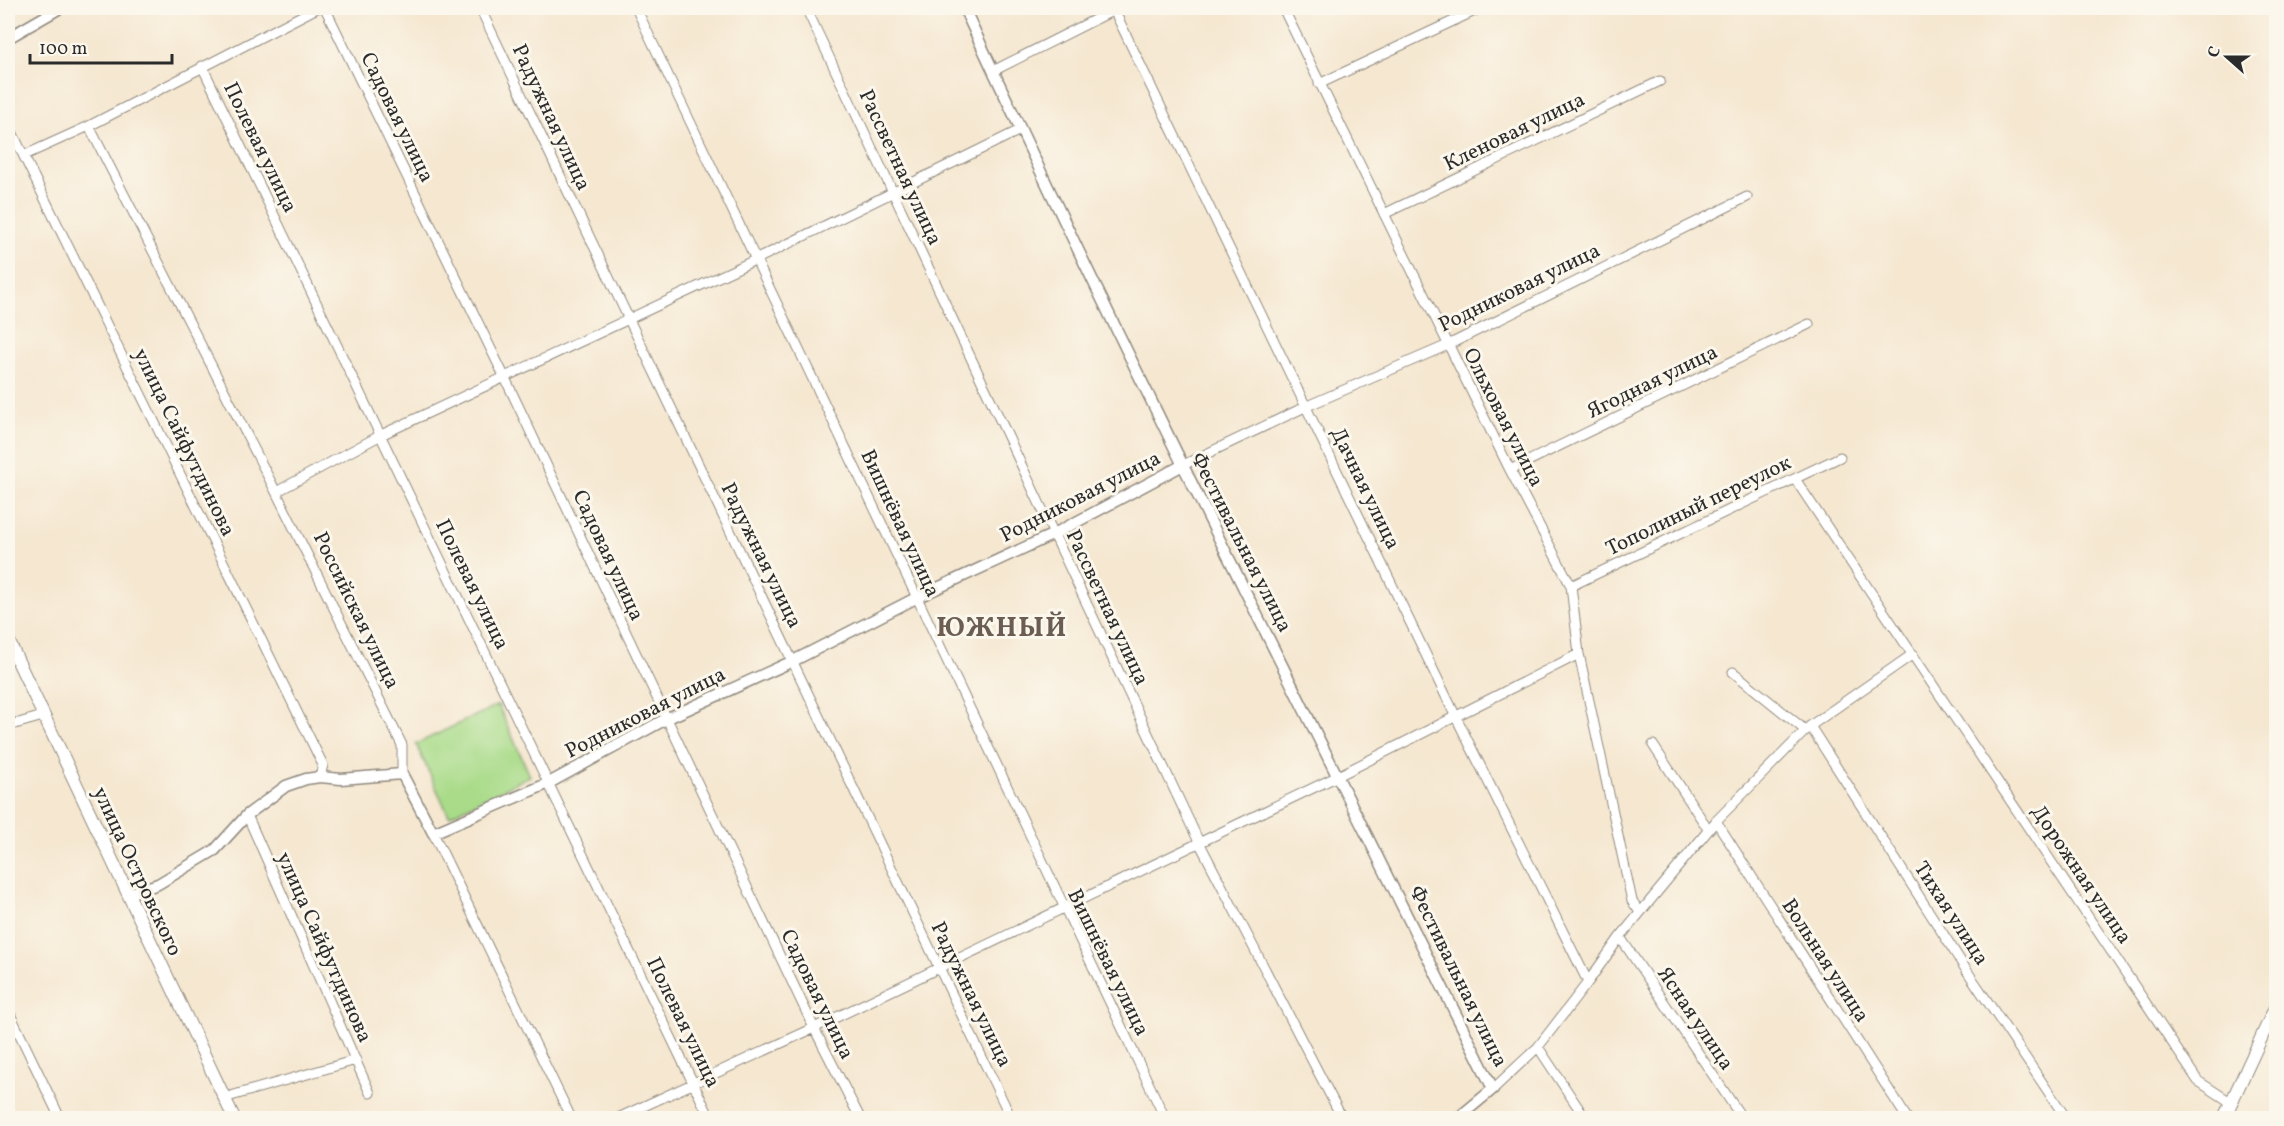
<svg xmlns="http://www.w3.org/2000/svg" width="2284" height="1126" font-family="Vollkorn,serif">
<rect width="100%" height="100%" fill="#fbf7ec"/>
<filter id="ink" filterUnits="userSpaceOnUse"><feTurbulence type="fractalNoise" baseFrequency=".0167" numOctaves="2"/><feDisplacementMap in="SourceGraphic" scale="12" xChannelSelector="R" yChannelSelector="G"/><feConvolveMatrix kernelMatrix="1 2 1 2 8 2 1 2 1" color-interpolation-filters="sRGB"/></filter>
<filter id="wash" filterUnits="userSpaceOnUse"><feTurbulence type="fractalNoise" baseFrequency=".008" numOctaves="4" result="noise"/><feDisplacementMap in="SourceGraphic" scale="24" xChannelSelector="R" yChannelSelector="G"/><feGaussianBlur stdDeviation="1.35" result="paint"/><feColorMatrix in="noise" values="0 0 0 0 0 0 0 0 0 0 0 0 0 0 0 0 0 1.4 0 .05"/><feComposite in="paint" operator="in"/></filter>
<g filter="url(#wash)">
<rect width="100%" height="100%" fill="#f5e7d0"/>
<!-- green -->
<path fill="#a9db89" stroke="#6a835a" stroke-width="1.5" d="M498 705 530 776 449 816 416 744Z"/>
</g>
<g filter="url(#ink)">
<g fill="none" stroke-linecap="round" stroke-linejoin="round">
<defs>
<path id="minor" d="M325 8 504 376 814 1028 860 1118
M480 8 1011 1118
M636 8C814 377 986 749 1165 1118
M806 8 1199 842 1342 1118
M1113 8 1456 717 1588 982
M1283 8 1510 470 1571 586 1579 654 1632 901 1640 912
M202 66 710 1118
M993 71 1118 8
M1319 84 1481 8
M8 124 323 765 320 777
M89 126 276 492 402 745V774
M25 155 89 126 317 8
M1384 214 1660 81
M1181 466 1307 406 1448 345 1747 197
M1510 470 1809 324
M1795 479 2198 1081 2232 1103
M276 492 381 435 757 259 1020 130
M1571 586 1840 457
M1733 672 1805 730
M8 726 43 716
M1810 726 1965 968 2066 1118
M1653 745 1708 829
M247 815 370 1093
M1716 821 1907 1118
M433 833 571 1118
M1620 937 1742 1118
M8 1010 60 1118
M1538 1047 1585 1118
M1493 1089 1538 1047 1588 982 1620 937 1716 821 1810 726 1913 654
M224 1098 356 1060
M618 1118 814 1028 1338 776 1579 654"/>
<path id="tertiary" d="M964 8C1132 372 1315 729 1493 1089L1458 1118
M8 38 60 8
M128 894 158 884 215 850 247 815 286 786 306 779 320 777 341 779 402 774 433 833 549 783 666 719 793 661 916 598 1054 534 1181 466"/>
<path id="secondary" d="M8 640 234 1118
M2224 1118 2276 1006"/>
</defs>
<!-- minor casing -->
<use href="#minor" stroke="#90897e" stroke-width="11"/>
<!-- tertiary casing -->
<use href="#tertiary" stroke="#90897e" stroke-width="13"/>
<!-- secondary casing -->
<use href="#secondary" stroke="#90897e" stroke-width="14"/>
<!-- minor -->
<use href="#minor" stroke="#fff" stroke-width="9"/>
<!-- tertiary -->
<use href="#tertiary" stroke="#fff" stroke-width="10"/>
<!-- secondary -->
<use href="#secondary" stroke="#fff" stroke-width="12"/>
</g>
</g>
<g text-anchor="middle" stroke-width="6" stroke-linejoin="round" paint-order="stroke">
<!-- street labels -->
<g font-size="21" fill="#2b2b2b" stroke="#fbf7ec">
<text transform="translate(398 117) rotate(64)" y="7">Садовая улица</text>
<text transform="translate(552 117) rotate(65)" y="7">Радужная улица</text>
<text transform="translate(1514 131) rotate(-26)" y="7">Кленовая улица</text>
<text transform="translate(261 147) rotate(64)" y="7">Полевая улица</text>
<text transform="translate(901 167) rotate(65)" y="7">Рассветная улица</text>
<text transform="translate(1519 287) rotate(-26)" y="7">Родниковая улица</text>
<text transform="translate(1652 381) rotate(-26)" y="7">Ягодная улица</text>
<text transform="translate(1504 417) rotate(63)" y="7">Ольховая улица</text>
<text transform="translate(185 442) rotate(64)" y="7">улица Сайфутдинова</text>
<text transform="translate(1366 488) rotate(64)" y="7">Дачная улица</text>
<text transform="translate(1080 496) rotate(-27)" y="7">Родниковая улица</text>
<text transform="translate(1698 505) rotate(-26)" y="7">Тополиный переулок</text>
<text transform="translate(901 523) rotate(65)" y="7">Вишнёвая улица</text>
<text transform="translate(1242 542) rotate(63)" y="7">Фестивальная улица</text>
<text transform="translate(609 555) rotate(65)" y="7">Садовая улица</text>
<text transform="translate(762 555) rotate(64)" y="7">Радужная улица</text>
<text transform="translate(473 584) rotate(64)" y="7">Полевая улица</text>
<text transform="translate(1108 607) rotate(65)" y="7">Рассветная улица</text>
<text transform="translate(357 610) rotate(64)" y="7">Российская улица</text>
<text transform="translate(645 712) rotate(-27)" y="7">Родниковая улица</text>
<text transform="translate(138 871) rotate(65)" y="7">улица Островского</text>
<text transform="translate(2082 874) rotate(56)" y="7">Дорожная улица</text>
<text transform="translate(1952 913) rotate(57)" y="7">Тихая улица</text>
<text transform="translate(325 947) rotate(66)" y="7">улица Сайфутдинова</text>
<text transform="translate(1826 960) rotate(57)" y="7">Вольная улица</text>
<text transform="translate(1109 962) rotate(64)" y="7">Вишнёвая улица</text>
<text transform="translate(1459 976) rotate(64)" y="7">Фестивальная улица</text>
<text transform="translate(818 994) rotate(64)" y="7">Садовая улица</text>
<text transform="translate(972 994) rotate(64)" y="7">Радужная улица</text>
<text transform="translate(1696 1018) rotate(56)" y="7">Ясная улица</text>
<text transform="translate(684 1022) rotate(64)" y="7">Полевая улица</text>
</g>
<!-- district labels -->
<g font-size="27" font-weight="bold" letter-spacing="1.5" fill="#6c5d52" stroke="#fbf7ec">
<text x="1002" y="636">ЮЖНЫЙ</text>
</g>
</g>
<!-- margin -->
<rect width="2284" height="1126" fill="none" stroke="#fbf7ec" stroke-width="30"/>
<!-- north arrow -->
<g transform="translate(2227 57) rotate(291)" stroke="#fbf7ec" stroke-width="4.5" paint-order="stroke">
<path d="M0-4.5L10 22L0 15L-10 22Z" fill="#2b2b2b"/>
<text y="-9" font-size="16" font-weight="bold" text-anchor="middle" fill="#2b2b2b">С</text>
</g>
<!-- scale -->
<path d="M30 54v9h142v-9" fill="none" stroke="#2b2b2b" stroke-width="3"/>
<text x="39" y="54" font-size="18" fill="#2b2b2b" stroke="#fbf7ec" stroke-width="4.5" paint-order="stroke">100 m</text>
</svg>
